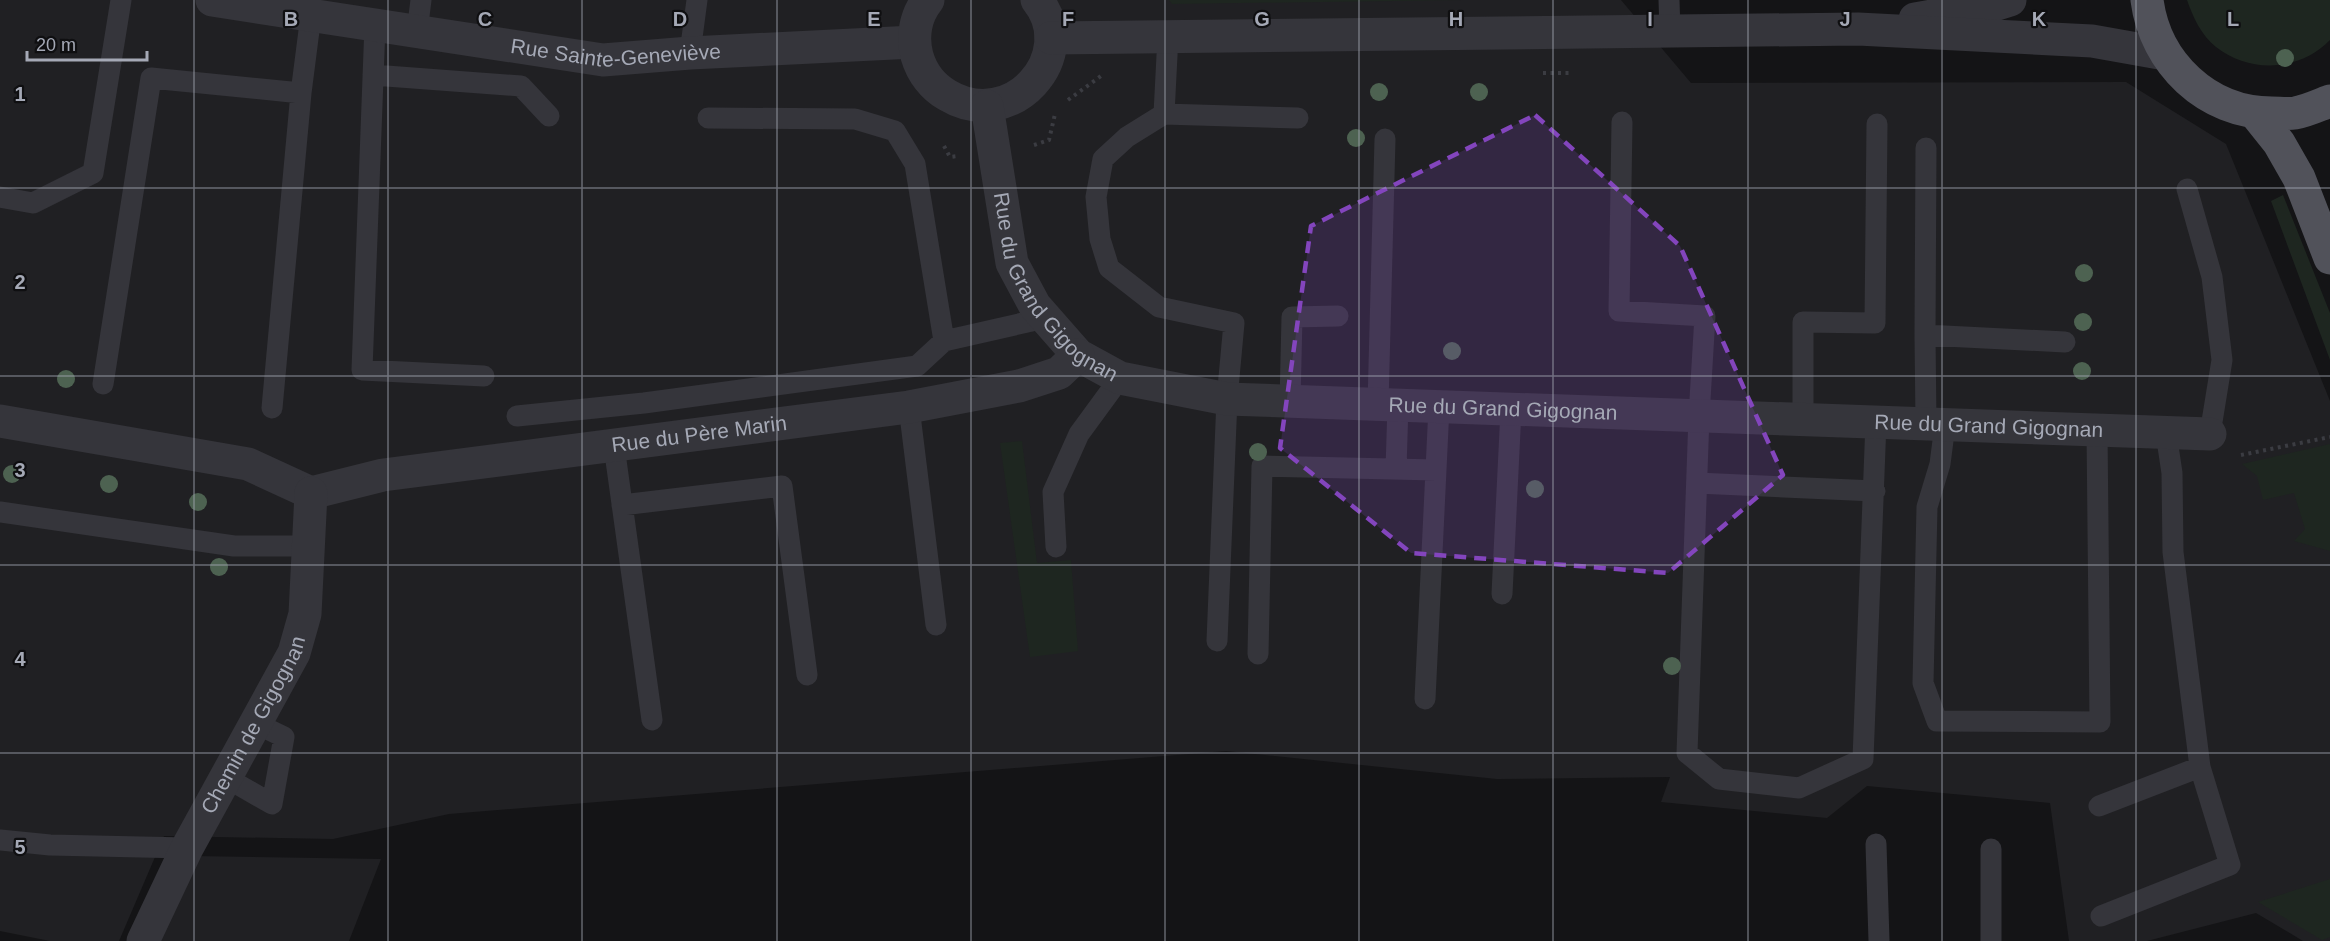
<svg xmlns="http://www.w3.org/2000/svg" width="2330" height="941" font-family="Helvetica,sans-serif">
<rect width="100%" height="100%" fill="#141416"/>
<!-- built -->
<path fill="#202023" d="M0 0H1621L1691 83 2126 82 2226 144 2330 401V941H2303L2256 913 2147 941H2069L2050 803 1867 786 1827 818 1661 802 1670 777 1497 779 1226 751 449 814 333 839 164 836 119 941H50L0 931Z
M192 856 381 859 349 941H159Z"/>
<!-- green -->
<path fill="#1e2620" d="M1169 0H1462L1172 4Z
M2187 0H2330V40C2300 71 2250 74 2216 47 2201 35 2193 17 2187 0Z
M2283 195 2330 313V360L2271 201Z
M1022 441 1037 563 1071 560 1078 651 1030 657 1000 443Z
M2330 444V551L2294 541 2305 529 2294 493 2263 500 2257 476 2242 464Z
M2330 879V937L2322 940 2258 902Z"/>
<g fill="none" stroke-linecap="round" stroke-linejoin="round">
<!-- path -->
<path stroke="#3b3c42" stroke-width="4" stroke-dasharray="3 4.5" stroke-linecap="butt" d="M1543 73H1569
M1068 100 1101 76
M1034 145 1049 140 1055 114
M944 146 950 157 958 156
M2241 455 2330 437"/>
<!-- lane -->
<path stroke="#35353b" stroke-width="21" d="M1669 0 1670 31
M375 25 362 370 484 376
M417 32 421 0
M1168 36 1164 114 1298 118
M690 53 697 0
M373 75 521 86 549 116
M1164 114 1127 137 1103 159 1096 197 1100 239 1109 268 1159 307 1234 323 1227 399 1217 641
M708 118 855 119 895 131 915 164 944 341 1045 318
M1622 122 1619 311 1705 316 1699 416 1687 753 1719 779 1799 788 1863 759 1876 422
M2187 189 2212 277 2222 360 2210 434
M0 197 33 203 93 173 121 0
M1925 335 1926 148
M103 384 151 78 301 93
M1290 402 1292 317 1338 316
M1378 404 1385 139
M909 407 936 625
M272 408 301 93 311 15
M517 416 644 403 917 366 944 341
M1803 420V322L1875 323 1877 124
M1926 424 1925 335 2065 342
M1945 425 1940 464 1927 507 1923 683 1937 721 2100 722 2097 430
M614 446 652 720
M1396 469 1398 405
M1697 483 1875 491
M622 505 782 486 807 675
M0 512 234 546H309
M1056 547 1053 492 1079 434 1120 378
M1502 594 1511 410
M1258 654 1262 466 1436 470
M1425 699 1439 407
M225 777 272 804 284 737 255 723
M2099 806 2200 767 2173 552 2172 473 2166 433
M0 840 50 845 187 848
M1876 844 1879 941
M1991 849V941
M2101 916 2230 865 2200 767"/>
<!-- street -->
<g stroke="#35353b" stroke-width="33">
<path id="s1" d="M212 0 603 60 690 53 914 42"/>
<path d="M928 0C915 16 912 37 917 56 922 73 933 87 947 95 1012 134 1081 55 1037 0"/>
<path d="M1915 19 1994 5 2010 0"/>
<path d="M1051 38 1858 29 2092 41 2165 54"/>
<path id="s2" d="M987 106 1012 263 1035 306 1078 355 1120 378 1227 399 2210 434"/>
<path d="M0 421 248 464 311 493"/>
<path id="s3" d="M311 493 383 475 909 407 1019 386 1059 373 1078 355"/>
<path id="s4" d="M143 941 187 848 294 653 305 614 311 493"/>
</g>
<!-- primary -->
<path stroke="#51525a" stroke-width="33" d="M2147 0C2155 63 2207 113 2272 113 2279 113 2288 114 2295 113 2307 111 2319 105 2330 101
M2255 113 2279 143 2299 178 2330 258"/>
</g>
<!-- trees -->
<g fill="#4d6251">
<circle cx="2285" cy="58" r="9"/>
<circle cx="1379" cy="92" r="9"/>
<circle cx="1479" cy="92" r="9"/>
<circle cx="1356" cy="138" r="9"/>
<circle cx="2084" cy="273" r="9"/>
<circle cx="2083" cy="322" r="9"/>
<circle cx="1452" cy="351" r="9"/>
<circle cx="2082" cy="371" r="9"/>
<circle cx="66" cy="379" r="9"/>
<circle cx="1258" cy="452" r="9"/>
<circle cx="12" cy="474" r="9"/>
<circle cx="109" cy="484" r="9"/>
<circle cx="1535" cy="489" r="9"/>
<circle cx="198" cy="502" r="9"/>
<circle cx="219" cy="567" r="9"/>
<circle cx="1672" cy="666" r="9"/>
</g>
<!-- marked area -->
<path fill="#8345bd" fill-opacity="0.2" stroke="#8345bd" stroke-width="4.5" stroke-dasharray="12 8" stroke-linejoin="round" d="M1535 115 1680 246 1783 475 1668 573 1411 553 1280 448 1311 226Z"/>
<!-- grid -->
<path fill="none" stroke="#a5a9b6" stroke-width="1.5" stroke-opacity="0.55" d="M194 0V941M388 0V941M582 0V941M777 0V941M971 0V941M1165 0V941M1359 0V941M1553 0V941M1748 0V941M1942 0V941M2136 0V941M0 188H2330M0 376H2330M0 565H2330M0 753H2330"/>
<g text-anchor="middle" stroke-width="4.5" stroke-linejoin="round" paint-order="stroke">
<!-- street labels -->
<g font-size="21" fill="#a5a9b6" stroke="#0f0f11">
<text dy="7" stroke="none"><textPath href="#s1" startOffset="408">Rue Sainte-Geneviève</textPath></text>
<text dy="7" stroke="none"><textPath href="#s2" startOffset="202">Rue du Grand Gigognan</textPath></text>
<text dy="7" stroke="none"><textPath href="#s2" startOffset="706">Rue du Grand Gigognan</textPath></text>
<text dy="7" stroke="none"><textPath href="#s2" startOffset="1192">Rue du Grand Gigognan</textPath></text>
<text dy="7" stroke="none"><textPath href="#s3" startOffset="393">Rue du Père Marin</textPath></text>
<text dy="7" stroke="none"><textPath href="#s4" startOffset="243">Chemin de Gigognan</textPath></text>
</g>
</g>
<g font-size="20" text-anchor="middle" font-weight="bold" fill="#a5a9b6" stroke="#0f0f11" stroke-width="4.5" stroke-linejoin="round" paint-order="stroke">
<text x="291" y="26">B</text>
<text x="485" y="26">C</text>
<text x="680" y="26">D</text>
<text x="874" y="26">E</text>
<text x="1068" y="26">F</text>
<text x="1262" y="26">G</text>
<text x="1456" y="26">H</text>
<text x="1650" y="26">I</text>
<text x="1845" y="26">J</text>
<text x="2039" y="26">K</text>
<text x="2233" y="26">L</text>
<text x="20" y="101">1</text>
<text x="20" y="289">2</text>
<text x="20" y="477">3</text>
<text x="20" y="666">4</text>
<text x="20" y="854">5</text>
</g>
<!-- scale -->
<path d="M27 51v9h120v-9" fill="none" stroke="#a5a9b6" stroke-width="3"/>
<text x="36" y="51" font-size="18" fill="#a5a9b6" stroke="#0f0f11" stroke-width="4.5" paint-order="stroke">20 m</text>
</svg>
